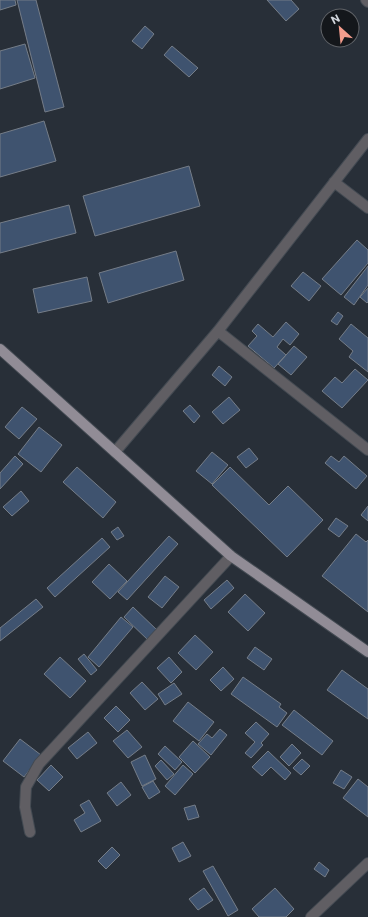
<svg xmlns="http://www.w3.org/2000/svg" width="368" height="917" font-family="Commissioner,sans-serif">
<rect width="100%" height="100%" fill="#282f38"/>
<!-- building -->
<path fill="#3f536f" stroke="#757d88" d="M0 0H15L16 5 0 10Z
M17 0H36L64 107 45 112Z
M267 0H291L299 9 286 21Z
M145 26 154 34 142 49 132 41Z
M25 44 35 78 0 89V51Z
M172 46 198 68 189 77 164 55Z
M44 121 56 161 0 177V134Z
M189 166 200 206 95 236 83 196Z
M69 205 76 233 0 253V223Z
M357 240 368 250V263L341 295 322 279Z
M176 251 184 280 108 303 99 273Z
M368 266V285L354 305 344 297Z
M303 272 321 286 309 301 291 286Z
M87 277 92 301 38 313 33 289Z
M368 288V302L367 303 360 297Z
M338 312 343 316 337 325 331 321Z
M286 322 299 334 290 345 283 339 277 347 286 355 274 368 248 346 257 336 252 331 258 324 273 337Z
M351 324 368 338V372L349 357 353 351 339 339Z
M294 346 307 357 291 375 278 364Z
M219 366 232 377 225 386 212 375Z
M355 369 368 380 342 408 322 391 335 377 342 383Z
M229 397 240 410 223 424 212 412Z
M190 405 200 416 194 423 183 411Z
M22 407 37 419 19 439 5 427Z
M39 427 62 445 41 472 18 454Z
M249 448 258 459 246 468 237 457Z
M212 452 228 465 212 484 196 471Z
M15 456 23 464 0 489V473Z
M331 456 339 462 344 456 367 476 356 489 325 463Z
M77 467 116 502 103 518 63 482Z
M230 467 269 505 288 486 323 520 287 557 212 485Z
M21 491 29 501 12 516 3 507Z
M368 506V521L361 515Z
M336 518 348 526 339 537 328 529Z
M118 527 124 536 117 540 111 532Z
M356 534 366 542 368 540V612L322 576Z
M169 536 178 544 127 600 118 592Z
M102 538 110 547 55 597 47 588Z
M109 564 127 581 110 599 92 582Z
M165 576 179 587 162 608 148 597Z
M227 580 234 588 211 609 204 600Z
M245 594 265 613 248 631 228 612Z
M36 599 43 607 0 641V628Z
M133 607 158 631 149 641 124 617Z
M121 617 133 627 99 667 88 657Z
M195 635 213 652 196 670 178 653Z
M255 647 272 659 264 670 247 658Z
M84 654 97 670 91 675 78 659Z
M60 657 86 681 70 698 44 674Z
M169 657 182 672 171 683 157 668Z
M223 667 234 679 221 691 210 680Z
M342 670 368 689V719L327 690Z
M243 677 281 704 279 707 287 713 277 727 231 694Z
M142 682 158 699 145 710 130 693Z
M174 683 182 694 165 705 158 694Z
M188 702 214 722 199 741 173 721Z
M116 706 130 720 118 732 104 718Z
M294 710 333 741 322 755 282 725Z
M256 722 269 734 261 743 263 745 251 758 245 753 255 742 245 733Z
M220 729 227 735 211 755 198 744 207 734 212 738Z
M127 730 142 747 128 758 113 741Z
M88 732 97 743 77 759 68 748Z
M20 739 41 755 24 777 3 761Z
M193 741 210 757 195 773 179 757Z
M292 744 301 753 289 766 280 757Z
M165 746 182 762 175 770 158 754Z
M268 751 291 773 285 780 271 767 262 776 252 767Z
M145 755 156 779 142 786 131 762Z
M302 759 310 766 301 775 293 768Z
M161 760 174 774 167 780 155 766Z
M51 765 63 777 49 791 37 780Z
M183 765 193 774 175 795 165 786Z
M341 770 352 777 344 789 333 783Z
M358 779 368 787V817L343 798Z
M153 781 160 792 149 799 142 787Z
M121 782 131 795 117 806 107 793Z
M89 800 101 821 81 832 74 820 85 813 80 805Z
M195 805 199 817 188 820 184 808Z
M183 842 191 856 179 862 172 848Z
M112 847 120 855 106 869 98 861Z
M319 862 329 870 325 877 314 869Z
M213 866 238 910 228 916 203 871Z
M204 888 213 900 198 910 189 899Z
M275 888 294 909 286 917H259L252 909Z"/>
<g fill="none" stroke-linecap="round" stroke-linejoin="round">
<defs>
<path id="minor" d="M366 0 368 2
M334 182 368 208
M218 331 368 450
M115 452 218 331 368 139
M30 832 25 807 26 787 39 764 231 556
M311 917 368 863"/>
<path id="major" d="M0 349 231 556 368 652"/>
</defs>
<!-- minor casing -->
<use href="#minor" stroke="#434a52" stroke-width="12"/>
<!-- major casing -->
<use href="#major" stroke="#434a52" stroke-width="12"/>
<!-- minor -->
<use href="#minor" stroke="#605e63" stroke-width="10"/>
<!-- major -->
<use href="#major" stroke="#918c96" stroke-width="10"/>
</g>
<!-- north arrow -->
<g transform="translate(340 28) rotate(333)"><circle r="19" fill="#14171b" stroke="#606368"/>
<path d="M0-3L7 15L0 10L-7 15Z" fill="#f49d8d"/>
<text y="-6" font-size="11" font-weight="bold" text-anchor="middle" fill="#d1d5db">N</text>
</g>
</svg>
